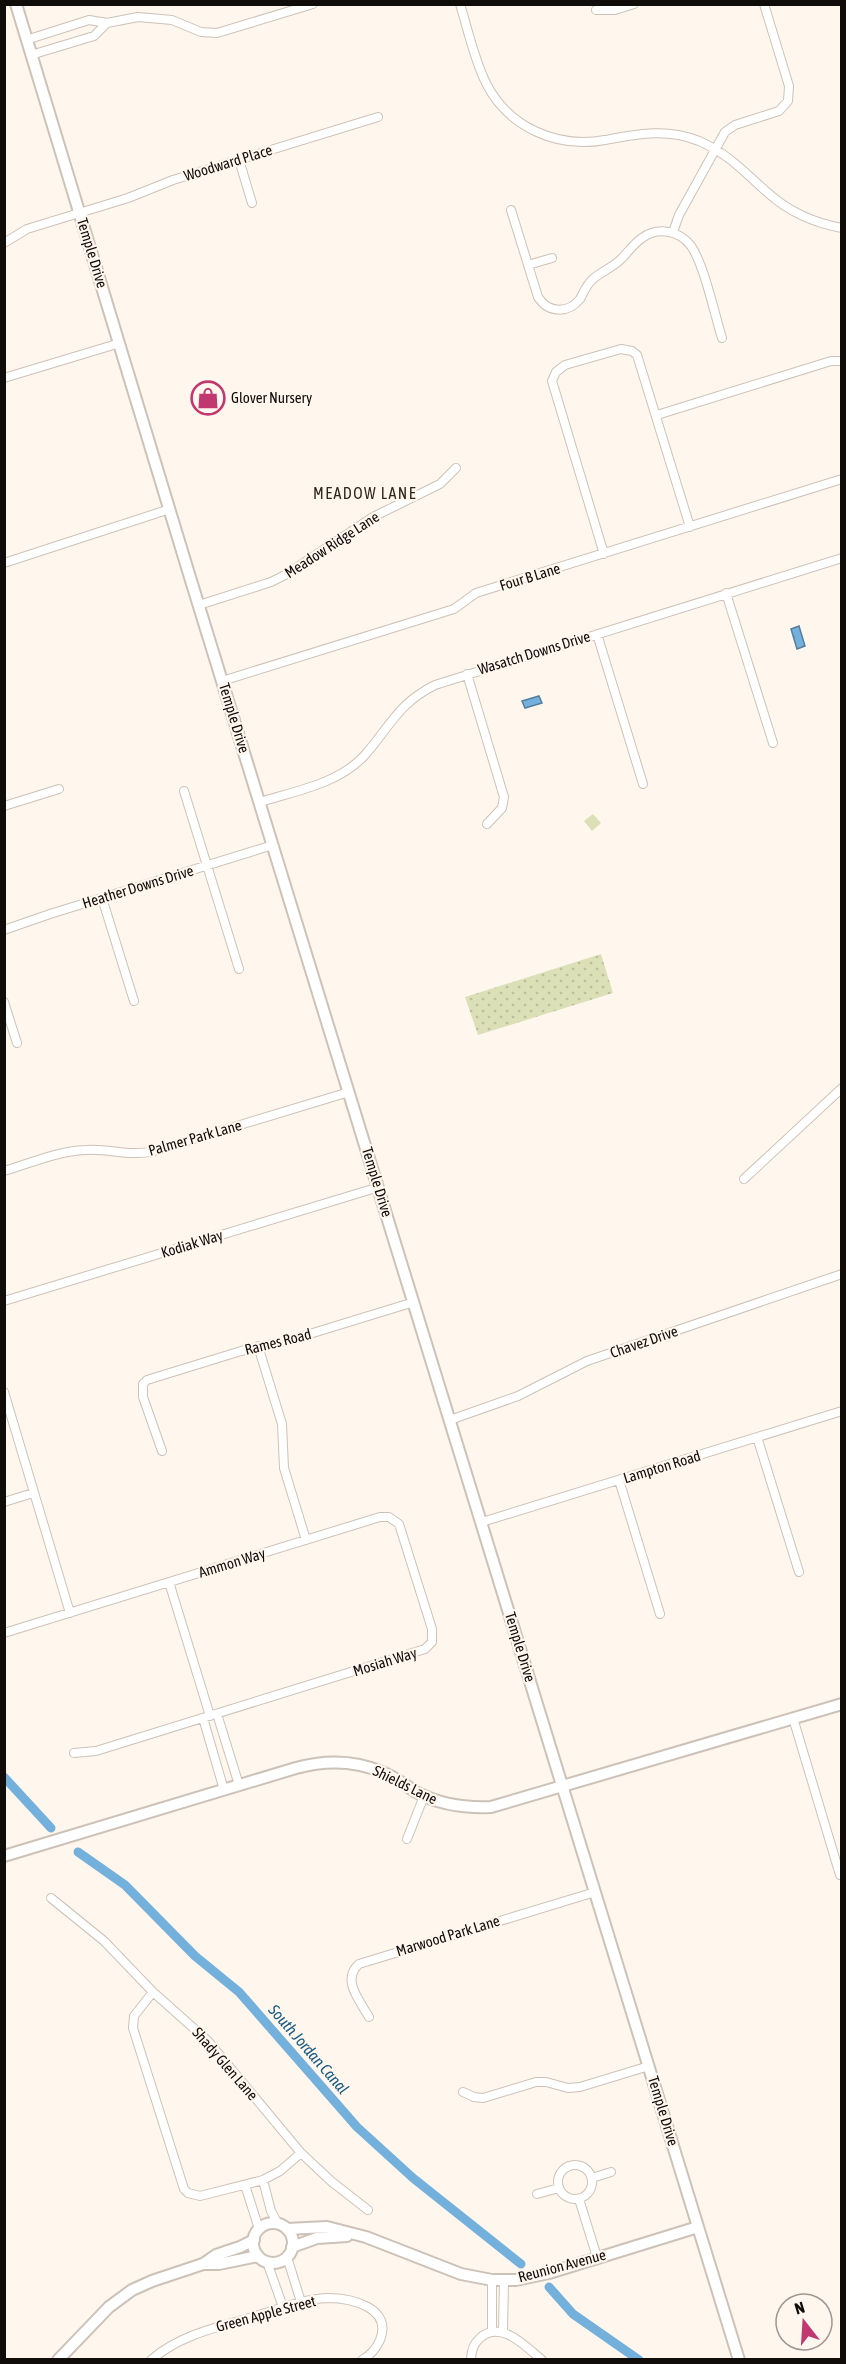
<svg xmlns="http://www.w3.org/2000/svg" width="846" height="2364" font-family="'Asap Condensed',sans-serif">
<defs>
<pattern id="grass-dots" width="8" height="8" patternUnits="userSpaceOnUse" patternTransform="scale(1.5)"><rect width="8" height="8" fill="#dbe0b7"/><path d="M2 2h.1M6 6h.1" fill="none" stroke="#bbbf9c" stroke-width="1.8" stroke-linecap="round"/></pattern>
<pattern id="water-ripples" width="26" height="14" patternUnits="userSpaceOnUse" patternTransform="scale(1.5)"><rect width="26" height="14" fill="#73b0dc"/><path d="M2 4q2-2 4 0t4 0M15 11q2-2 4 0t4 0" fill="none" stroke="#6296bb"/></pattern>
</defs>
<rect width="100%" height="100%" fill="#fff6ed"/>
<!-- grass -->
<path fill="url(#grass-dots)" d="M601 954 613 993 478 1035 465 997Z"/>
<!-- pitch -->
<path fill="#dbe0b7" d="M593 814 601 823 592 831 584 821Z"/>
<!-- water -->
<path fill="url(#water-ripples)" stroke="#557f9d" stroke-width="1.5" d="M799 626 805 646 797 649 791 629Z
M539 696 542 703 525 708 522 701Z"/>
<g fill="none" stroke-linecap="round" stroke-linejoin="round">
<!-- canal -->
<path stroke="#73b0dc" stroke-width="9" d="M4 1777 51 1828
M78 1852 125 1885 195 1956 239 1992 357 2127 413 2178 521 2264
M549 2287 573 2314 639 2360"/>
<defs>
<path id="street" d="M460 4C468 30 474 59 486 83 508 127 557 149 605 140 638 134 667 128 699 141 729 154 744 172 768 193 788 211 815 223 842 228
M596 10H615L634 4
M26 40 89 20 107 23 138 17 172 20 201 32 217 33 313 4
M31 55 94 36 107 23
M239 160 252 203
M511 210 538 297C548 313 568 314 580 299 584 292 586 285 593 279 601 272 611 268 619 261 627 254 633 244 642 238 658 226 680 231 691 246 704 264 715 316 722 338
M673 232 679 215 725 132 735 125 779 111 788 101 789 86 764 4
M4 243 27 229 128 198 173 180 378 117
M528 265 552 258
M4 378 120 343
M657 415 831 361H842
M604 554 552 381 556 372 565 365 621 349 632 351 637 355 690 527
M4 563 170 509
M726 593 773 743
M199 605 271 582 287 574 373 517 440 484 456 468
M597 634 643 784
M467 674 504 797 502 808 487 824
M222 681 454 609 476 593 842 479
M184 791 239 969
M260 802C295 791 338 784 364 756 390 727 397 704 435 685L842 558
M4 806 59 789
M102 898 134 1001
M4 930 50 914 273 845
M4 1002 17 1043
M4 1171C31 1163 58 1151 85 1150 110 1148 129 1157 154 1151L349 1092
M744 1179 842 1088
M4 1301 379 1187
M258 1346 282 1424 284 1468 306 1540
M4 1392 70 1613
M450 1420 518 1396 587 1361 842 1274
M757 1437 799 1572
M162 1451 143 1397V1384L147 1380 241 1351 290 1340 414 1302
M619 1480 660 1614
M4 1502 33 1493
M482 1522 842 1411
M169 1582 210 1716
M4 1633 380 1517H389L399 1524 432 1629V1642L425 1649 96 1751 74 1753
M217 1714 239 1785
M203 1718 224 1790
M793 1718 840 1875
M407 1839 424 1796
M51 1898 104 1941 153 1992 208 2041 301 2153 332 2182 368 2210
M153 1992 134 2016 133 2028 184 2189 188 2193 200 2196 263 2180 280 2171 301 2153
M369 2017C360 2001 341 1980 359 1964L595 1892
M463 2092 474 2097 483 2098 536 2082H546L568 2088 580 2087 649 2066
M558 2182a17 17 0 1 1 34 0a17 17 0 1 1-34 0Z
M592 2178 611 2172
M263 2180 271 2211 278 2224
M245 2185 259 2229
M537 2194 559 2188
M579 2199 597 2257
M287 2257 301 2302
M267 2262 283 2307
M492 2332V2280
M503 2332 504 2280
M151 2360C181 2334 219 2327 256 2316 279 2309 303 2299 327 2298 352 2298 393 2308 380 2340 376 2349 371 2355 362 2360
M471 2360C471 2351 473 2344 480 2338 501 2319 526 2347 542 2360"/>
<path id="secondary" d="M16 4 189 574 739 2360
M4 1856 296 1768C325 1760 354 1760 382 1772 395 1777 406 1786 418 1793 441 1805 466 1808 491 1807L842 1704
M253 2243a20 20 0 1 1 40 0a20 20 0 1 1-40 0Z
M287 2229 327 2227 366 2237 461 2274 492 2280H516L549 2273 698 2227
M292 2247 317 2238 347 2236
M204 2264H219L258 2256
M58 2360 109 2307 132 2290 152 2281 203 2264 216 2255 240 2247 254 2240"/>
</defs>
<!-- street casing -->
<use href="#street" stroke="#cdc2b8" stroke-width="10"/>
<!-- secondary casing -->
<use href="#secondary" stroke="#cdc2b8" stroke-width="14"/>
<!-- street -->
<use href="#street" stroke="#fff" stroke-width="8"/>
<!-- secondary -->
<use href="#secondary" stroke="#fff" stroke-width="10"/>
</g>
<!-- icons -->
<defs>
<symbol id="shop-ring" viewBox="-11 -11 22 22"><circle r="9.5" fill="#fff6ed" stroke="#c13770" stroke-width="1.5"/><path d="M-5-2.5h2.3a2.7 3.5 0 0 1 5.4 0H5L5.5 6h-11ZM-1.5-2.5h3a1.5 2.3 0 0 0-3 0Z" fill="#c13770"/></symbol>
</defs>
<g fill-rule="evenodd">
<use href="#shop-ring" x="189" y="379" width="38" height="38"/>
</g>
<g text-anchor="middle" stroke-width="4.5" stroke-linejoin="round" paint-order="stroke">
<!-- street labels -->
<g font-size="15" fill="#100c09" stroke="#fff6ed">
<text transform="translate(228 163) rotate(-17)" y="5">Woodward Place</text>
<text transform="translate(92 253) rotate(73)" y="5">Temple Drive</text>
<text transform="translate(332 545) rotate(-33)" y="5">Meadow Ridge Lane</text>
<text transform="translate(530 577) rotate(-17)" y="5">Four B Lane</text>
<text transform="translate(534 653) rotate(-17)" y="5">Wasatch Downs Drive</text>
<text transform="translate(234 718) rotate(73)" y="5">Temple Drive</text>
<text transform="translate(138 887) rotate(-17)" y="5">Heather Downs Drive</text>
<text transform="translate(195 1138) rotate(-16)" y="5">Palmer Park Lane</text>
<text transform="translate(377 1182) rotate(73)" y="5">Temple Drive</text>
<text transform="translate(192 1244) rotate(-17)" y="5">Kodiak Way</text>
<text transform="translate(278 1342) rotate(-14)" y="5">Rames Road</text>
<text transform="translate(644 1342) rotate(-19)" y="5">Chavez Drive</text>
<text transform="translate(662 1467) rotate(-17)" y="5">Lampton Road</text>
<text transform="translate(232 1563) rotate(-17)" y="5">Ammon Way</text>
<text transform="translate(520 1647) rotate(73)" y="5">Temple Drive</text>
<text transform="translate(385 1662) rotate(-17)" y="5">Mosiah Way</text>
<text transform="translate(405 1785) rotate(26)" y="5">Shields Lane</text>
<text transform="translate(448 1936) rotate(-17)" y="5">Marwood Park Lane</text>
<text transform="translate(225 2064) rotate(49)" y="5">Shady Glen Lane</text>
<text transform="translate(663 2111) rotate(73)" y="5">Temple Drive</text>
<text transform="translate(562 2266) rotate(-15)" y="5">Reunion Avenue</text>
<text transform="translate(266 2314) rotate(-15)" y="5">Green Apple Street</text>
</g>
<!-- poi labels -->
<g font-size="15" fill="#100c09" stroke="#fff6ed" text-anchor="start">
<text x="231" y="403">Glover Nursery</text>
</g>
<!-- neighbourhood labels -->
<g font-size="16" letter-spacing="1.5" fill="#30271f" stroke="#fff6ed">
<text x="365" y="499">MEADOW LANE</text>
</g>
<!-- water labels -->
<g font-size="16" font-style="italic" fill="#155b86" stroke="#fff6ed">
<text transform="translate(309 2049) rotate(49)" y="6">South Jordan Canal</text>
</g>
</g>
<!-- border -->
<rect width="846" height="2364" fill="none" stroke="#100c09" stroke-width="12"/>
<!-- north arrow -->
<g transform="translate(804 2322) rotate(343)"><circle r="28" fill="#fff6ed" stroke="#9f9892" stroke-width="1.5"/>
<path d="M0-4.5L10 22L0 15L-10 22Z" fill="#c13770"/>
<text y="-9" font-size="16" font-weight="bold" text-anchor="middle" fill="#100c09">N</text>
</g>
</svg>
